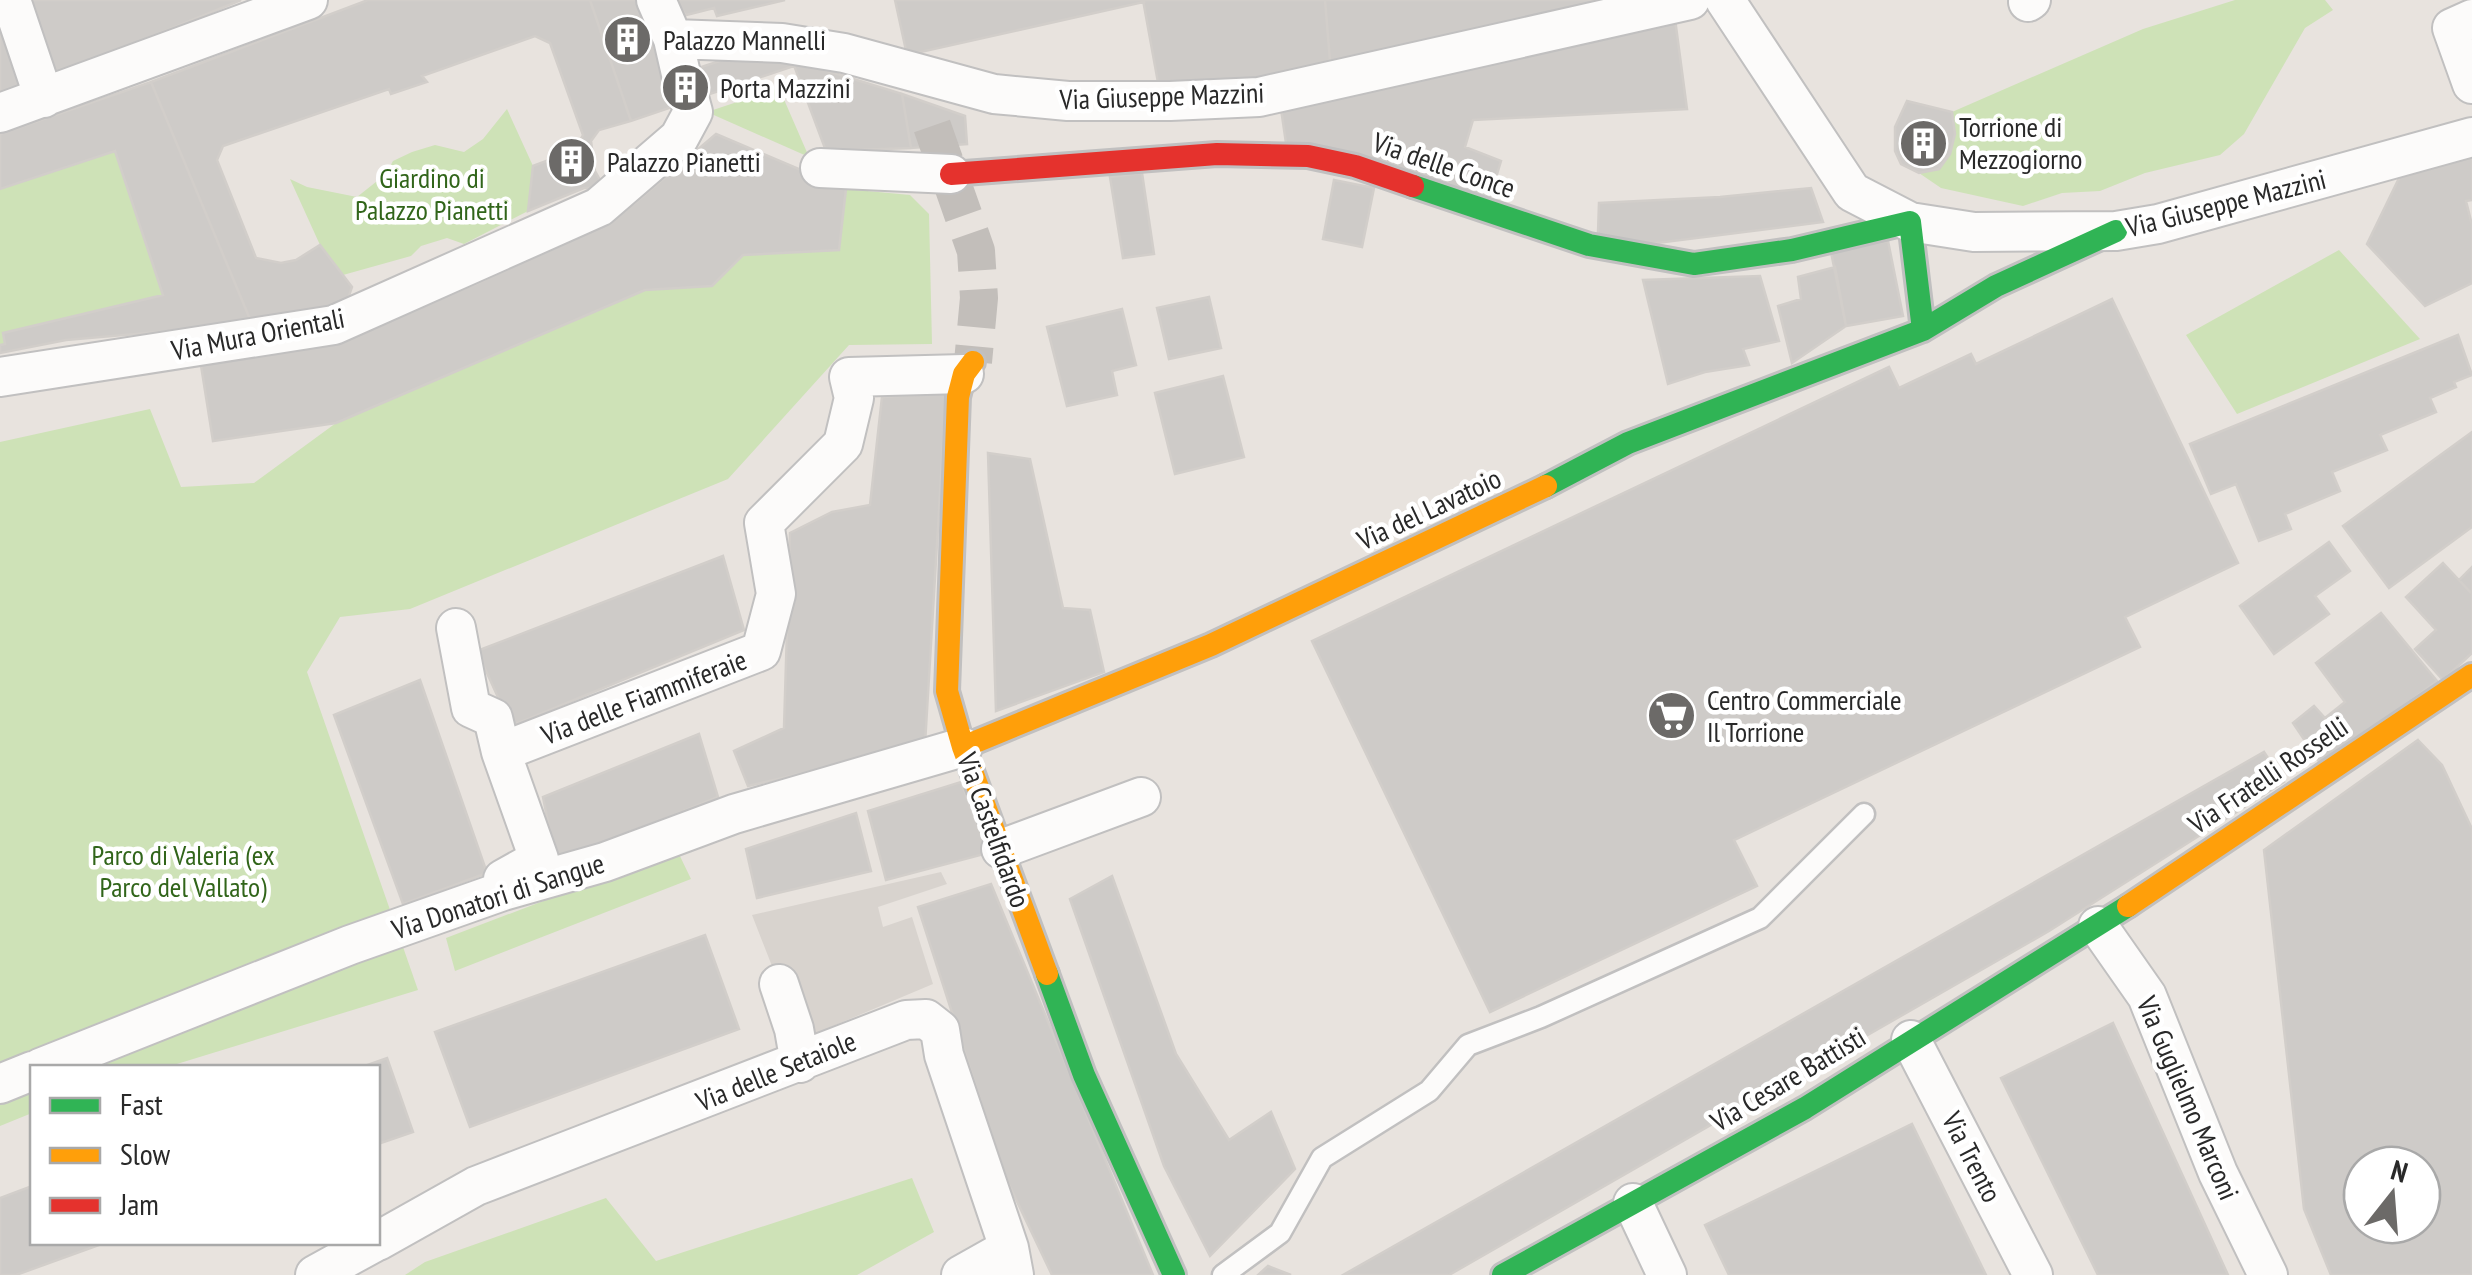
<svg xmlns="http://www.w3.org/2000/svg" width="2472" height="1275" font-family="'PT Sans Narrow',sans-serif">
<rect width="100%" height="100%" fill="#e8e3de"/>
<!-- green -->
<path fill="#cee2b7" d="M2235 0H2325L2333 10 2305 28 2244 134 2220 155 2145 173 2100 191 2062 193 2023 206 1941 188 1919 173 1939 169C1954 150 1955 136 1952 112L2143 29Z
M779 88 809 157 707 112Z
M507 109 533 166 528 211 464 244 447 238 421 246 411 256 343 275 320 245 290 179 307 187 357 197 386 174 393 161 412 152 435 145 464 152 483 139Z
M115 151 163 295 3 333 5 344 0 345V189Z
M846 189 910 195 929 214 932 344 849 345 728 479 410 609 340 617 307 672 418 990 167 1067 32 1068V1113L0 1126V442L150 409 181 487 254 483 336 423 645 290 712 286 743 255 839 249Z
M2339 250 2420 339 2237 414 2186 335Z
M677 850 691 879 455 971 446 938Z
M912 1178 934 1232 857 1275H405L425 1262 606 1198 656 1261Z"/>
<!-- plaza -->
<path fill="#d8d3ce" d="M941 872 947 884 878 907 883 927 912 917 933 984 795 1042 779 984 752 915Z"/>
<!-- building -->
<path fill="#cecbc8" stroke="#d2ceca" stroke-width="2.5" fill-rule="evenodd" d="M23 0H241L50 78Z
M368 0H590L631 121 599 130 591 141 595 171 600 180 595 188H584L528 211 533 166 565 154 578 144 583 135 550 43 535 36 422 76 427 82 391 94 389 89 223 146 217 160 256 258 281 263 296 260 320 245 352 287 345 307 252 324 151 82Z
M590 0H639L675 106 631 121Z
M673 0H785L717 16 714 8 686 15Z
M895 0H1143L1144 2 907 55Z
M1143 0H1325L1331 73 1159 88Z
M1325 0H1623L1331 73Z
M0 4 30 87 0 98Z
M1675 19 1687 109 1473 120 1465 147 1501 161 1490 197 1286 143 1280 102Z
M735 56 792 60 794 66 704 96 695 69Z
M792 60 902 94 911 148 826 151Z
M151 82 252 324 66 340 0 353V345L5 344 3 333 163 295 115 151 0 189V134Z
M902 94 965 116 967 144 911 148Z
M1907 101 1952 112 1955 134 1950 154 1939 169 1919 173 1901 164 1895 151V127Z
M716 134 846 189 839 250 743 255 712 286 645 290 336 423 213 441 200 359 347 337 480 282 635 203Z
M2472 157V200L2466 201 2472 225V283L2425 306 2367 244 2401 174Z
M1142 173 1154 254 1123 258 1110 177Z
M1334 180 1374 188 1362 247 1323 239Z
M1811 188 1823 222 1641 245 1598 233 1599 203 1720 197Z
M1888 241 1903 316 1846 326 1831 252Z
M1835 267 1846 326 1792 363 1778 306 1801 299 1798 277Z
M1760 276 1779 341 1743 349 1749 365 1705 372 1668 384 1643 280Z
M1209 297 1221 348 1169 359 1157 308Z
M2112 299 2238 563 2125 617 2140 647 1734 840 1757 886 1490 1012 1312 641 1889 367 1899 388 1971 354 1976 364Z
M1122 309 1136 365 1112 371 1117 395 1067 406 1047 327Z
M2458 335 2472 375 2454 382 2456 387 2430 398 2436 412 2380 435 2387 450 2332 472 2340 491 2285 514 2291 529 2259 541 2236 484 2211 494 2190 444Z
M1223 376 1244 457 1175 474 1155 393Z
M946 393 925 744 748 786 734 751 784 728 790 533 832 512 870 505 882 397Z
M2472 432V527L2389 588 2343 526Z
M988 453 1030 459 1063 608 1090 610 1104 672 996 711Z
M2329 542 2350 571 2315 596 2329 614 2274 654 2240 606Z
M723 556 744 630 511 726 477 651Z
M2443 563 2472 594V653L2443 680 2415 649 2436 630 2406 597Z
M2472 567V594L2459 580Z
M2381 613 2437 681 2322 766 2293 723 2314 706 2325 718 2345 702 2316 663Z
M420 680 487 873 403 904 334 715Z
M699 734 718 797 556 863 543 797Z
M2418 740 2442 765 2472 829V1275H2331L2304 1209 2264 850ZM2362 1165H2422V1225H2362Z
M2264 752 2284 782 2049 931 1449 1275H1343Z
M961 782 988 853 886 880 868 811Z
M856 813 871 871 757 898 746 849Z
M1112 876 1176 1054 1229 1140 1271 1112 1295 1169 1210 1256 1164 1166 1070 899Z
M991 884 1153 1275H1052L1004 1174 918 907Z
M705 935 739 1029 470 1127 435 1032Z
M2113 1023 2228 1275H2098L2001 1078Z
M387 1058 413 1132 378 1144V1068H359Z
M1912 1124 1986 1275H1729L1705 1225Z
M32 1186V1242H107L16 1275H0V1198Z
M1268 1266 1291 1275H1258Z"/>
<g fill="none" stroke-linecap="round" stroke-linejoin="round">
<!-- street-tunnel -->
<path stroke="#c2beba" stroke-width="38" stroke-dasharray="38 19" stroke-linecap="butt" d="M932 126 976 251 979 298 973 362"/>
<defs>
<path id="lane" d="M1223 1275 1280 1233 1322 1158 1429 1091 1468 1045 1541 1017 1760 918 1864 814"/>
<path id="street" d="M11 0 44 98
M656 0 673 39 782 43 844 53 994 94 1068 101H1170L1259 97 1690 0
M1725 0 1852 192 1910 222 1974 232 2116 231 2158 224 2472 137
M2028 2 2031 0
M2472 19 2452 28 2472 84
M673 39 681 74
M0 113 308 0
M820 168 951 174
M0 377 334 325 599 207 679 138 693 112 690 101
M456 628 471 708 493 718 501 752
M1001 849 1141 797
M503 879 539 859 501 752 761 651 776 594 764 523 843 444 854 398 849 377 964 374
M2098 926 2147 996 2218 1173 2268 1275
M779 984 794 1029 800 1063
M1911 1040 2033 1275
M40 1068 350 945 503 891 605 862 734 814 963 747
M0 1084 32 1071
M1633 1203 1667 1275
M378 1241 476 1186 906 1020 926 1019 940 1030 944 1055 1009 1248 1014 1275
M315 1275 375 1242
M961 1275 1009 1248"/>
<path id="fast" d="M1413 186 1589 245 1694 264 1792 250 1910 222 1923 330
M1546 486 1628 443 1923 330 1996 286 2116 231
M1047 974 1084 1075 1174 1275
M1503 1275 1805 1108 2128 906"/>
<path id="slow" d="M973 362 964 374 958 397 947 691 963 747 1047 974
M963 747 1211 645 1546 486
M2128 906 2472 675"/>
<path id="jam" d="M951 174 1217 154 1308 156 1355 166 1413 186"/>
</defs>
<!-- lane casing -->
<use href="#lane" stroke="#c1c0c0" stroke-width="25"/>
<!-- street casing -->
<use href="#street" stroke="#c1c0c0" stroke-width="42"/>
<!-- fast casing -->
<use href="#fast" stroke="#c1c0c0" stroke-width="28"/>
<!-- slow casing -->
<use href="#slow" stroke="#c1c0c0" stroke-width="28"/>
<!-- jam casing -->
<use href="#jam" stroke="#c1c0c0" stroke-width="28"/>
<!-- lane -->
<use href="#lane" stroke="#fcfbfa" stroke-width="20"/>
<!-- street -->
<use href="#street" stroke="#fcfbfa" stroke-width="38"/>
<!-- fast -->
<use href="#fast" stroke="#30b455" stroke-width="22"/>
<!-- slow -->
<use href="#slow" stroke="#ff9f0a" stroke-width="22"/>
<!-- jam -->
<use href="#jam" stroke="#e5322d" stroke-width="22"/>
</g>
<!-- icons -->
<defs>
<symbol id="building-disc" viewBox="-11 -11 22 22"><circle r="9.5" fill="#6c6a68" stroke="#fff"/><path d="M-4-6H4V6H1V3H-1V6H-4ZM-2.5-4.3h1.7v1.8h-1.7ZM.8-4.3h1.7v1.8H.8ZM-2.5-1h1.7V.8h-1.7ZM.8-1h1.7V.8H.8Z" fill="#fff"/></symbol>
<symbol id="supermarket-disc" viewBox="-11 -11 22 22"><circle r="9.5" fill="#6c6a68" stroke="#fff"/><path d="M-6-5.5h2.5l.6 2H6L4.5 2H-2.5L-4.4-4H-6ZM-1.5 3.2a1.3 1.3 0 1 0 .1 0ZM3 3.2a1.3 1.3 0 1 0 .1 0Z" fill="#fff"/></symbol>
</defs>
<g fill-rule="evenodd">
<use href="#building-disc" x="600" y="12" width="55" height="55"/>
<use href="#building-disc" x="658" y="60" width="55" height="55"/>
<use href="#building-disc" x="1896" y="116" width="55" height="55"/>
<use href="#building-disc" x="544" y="134" width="55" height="55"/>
<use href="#supermarket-disc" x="1644" y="688" width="55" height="55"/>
</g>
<g text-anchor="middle" stroke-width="9" stroke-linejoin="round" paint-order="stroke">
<!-- poi labels -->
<g font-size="28" fill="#292929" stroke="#fff" text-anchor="start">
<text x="663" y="50">Palazzo Mannelli</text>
<text x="720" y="98">Porta Mazzini</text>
<text x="1959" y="137">Torrione di<tspan x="1959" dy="32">Mezzogiorno</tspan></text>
<text x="607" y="172">Palazzo Pianetti</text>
<text x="1707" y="710">Centro Commerciale<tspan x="1707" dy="32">Il Torrione</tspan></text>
</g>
<!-- street labels -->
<g font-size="28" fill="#292929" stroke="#fff">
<text transform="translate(1162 96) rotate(-2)" y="10">Via Giuseppe Mazzini</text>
<text transform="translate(1444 165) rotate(19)" y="10">Via delle Conce</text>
<text transform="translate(2226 203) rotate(-14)" y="10">Via Giuseppe Mazzini</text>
<text transform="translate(258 334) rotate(-11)" y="10">Via Mura Orientali</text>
<text transform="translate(1429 509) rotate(-25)" y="10">Via del Lavatoio</text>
<text transform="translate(644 697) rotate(-21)" y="10">Via delle Fiammiferaie</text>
<text transform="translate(2268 775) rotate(-34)" y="10">Via Fratelli Rosselli</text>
<text transform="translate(994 830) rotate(70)" y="10">Via Castelfidardo</text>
<text transform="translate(498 896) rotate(-18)" y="10">Via Donatori di Sangue</text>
<text transform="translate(776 1071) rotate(-22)" y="10">Via delle Setaiole</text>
<text transform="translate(1788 1079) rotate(-31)" y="10">Via Cesare Battisti</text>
<text transform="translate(2188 1098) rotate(67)" y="10">Via Guglielmo Marconi</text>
<text transform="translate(1972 1157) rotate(63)" y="10">Via Trento</text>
</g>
<!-- park labels -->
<g font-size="28" fill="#31651a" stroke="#fff">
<text x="432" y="188">Giardino di<tspan x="432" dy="32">Palazzo Pianetti</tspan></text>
<text x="183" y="865">Parco di Valeria (ex<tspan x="183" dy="32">Parco del Vallato)</tspan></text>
</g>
</g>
<!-- legend -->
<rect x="30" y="1065" width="350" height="180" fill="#ffffff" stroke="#a9a9a9" stroke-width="2.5"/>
<rect x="50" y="1098" width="50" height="15" fill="#30b455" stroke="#a9a9a9" stroke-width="2.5"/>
<text x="120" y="1115" font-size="30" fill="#292929">Fast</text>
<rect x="50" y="1148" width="50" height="15" fill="#ff9f0a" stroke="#a9a9a9" stroke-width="2.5"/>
<text x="120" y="1165" font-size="30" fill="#292929">Slow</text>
<rect x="50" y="1198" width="50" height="15" fill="#e5322d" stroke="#a9a9a9" stroke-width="2.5"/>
<text x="120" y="1215" font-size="30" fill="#292929">Jam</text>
<!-- north arrow -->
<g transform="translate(2392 1195) rotate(17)"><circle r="48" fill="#ffffff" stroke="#a9a9a9" stroke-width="2.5"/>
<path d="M0-8L18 38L0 25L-18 38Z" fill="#6c6a68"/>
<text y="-15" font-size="28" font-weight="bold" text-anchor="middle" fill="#292929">N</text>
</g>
</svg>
